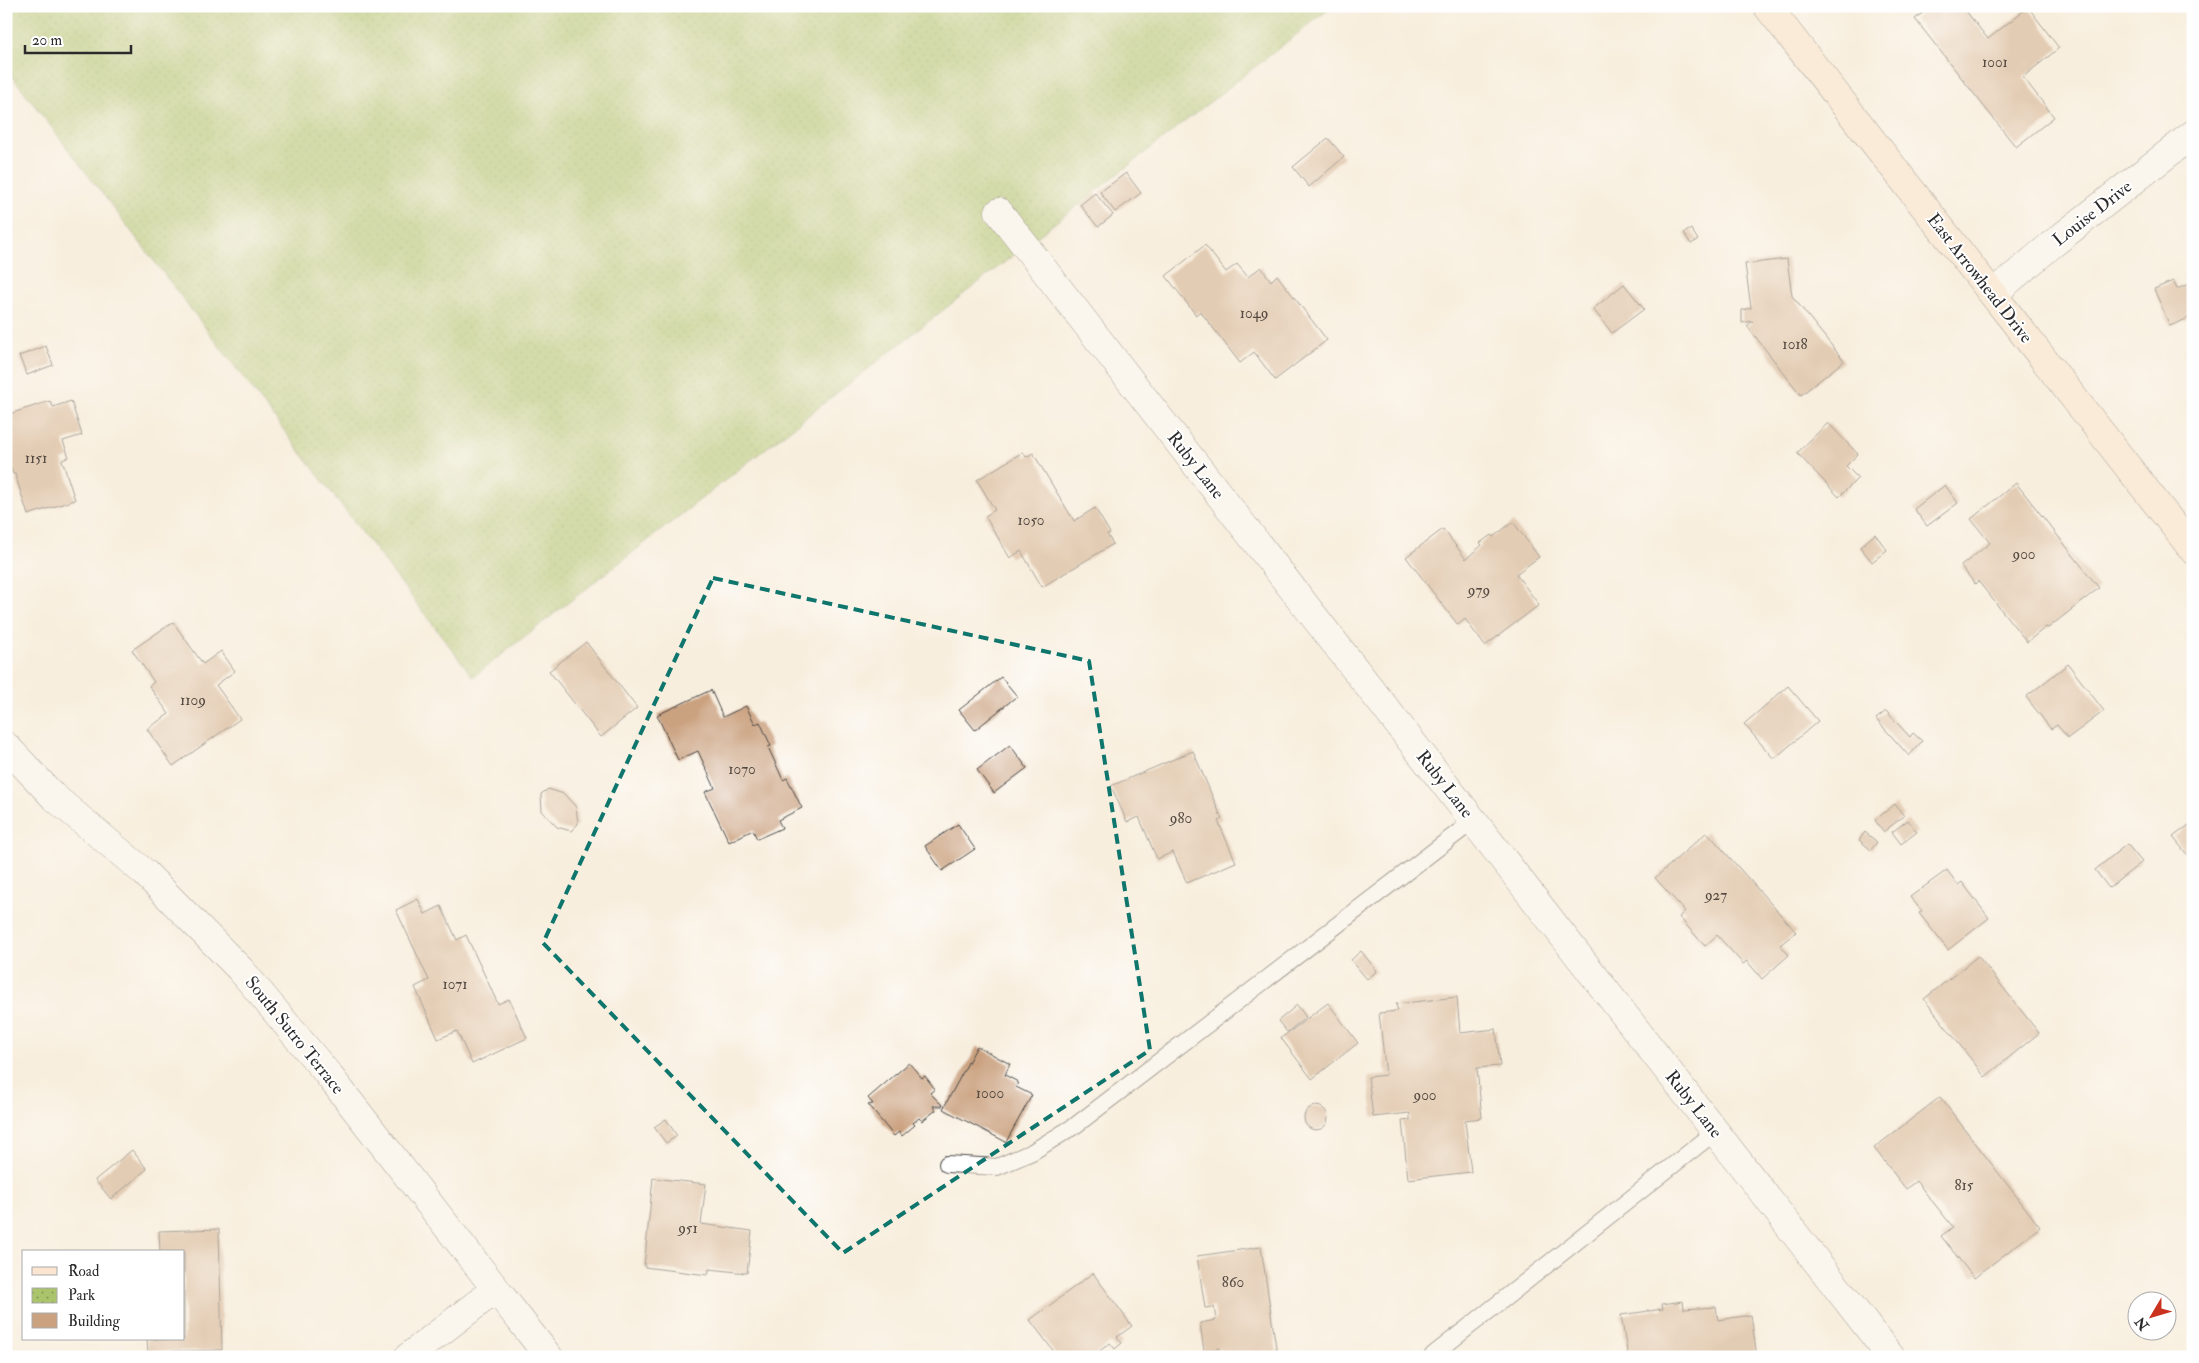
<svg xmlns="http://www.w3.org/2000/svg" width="2199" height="1363" font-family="'IM FELL Double Pica',serif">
<defs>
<pattern id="park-dots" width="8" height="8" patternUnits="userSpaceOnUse" patternTransform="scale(1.25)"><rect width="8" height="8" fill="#a9c46a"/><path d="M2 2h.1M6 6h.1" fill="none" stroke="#8a9f57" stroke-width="1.8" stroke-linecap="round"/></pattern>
</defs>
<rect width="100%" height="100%" fill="#fff"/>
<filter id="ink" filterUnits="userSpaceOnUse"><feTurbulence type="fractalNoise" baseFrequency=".02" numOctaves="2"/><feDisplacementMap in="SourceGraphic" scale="10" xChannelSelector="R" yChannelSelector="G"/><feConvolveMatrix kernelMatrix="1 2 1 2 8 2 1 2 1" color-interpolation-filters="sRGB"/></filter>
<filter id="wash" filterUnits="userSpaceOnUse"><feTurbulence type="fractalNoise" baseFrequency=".0096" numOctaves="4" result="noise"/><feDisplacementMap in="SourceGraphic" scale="20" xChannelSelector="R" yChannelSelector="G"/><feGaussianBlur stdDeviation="1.12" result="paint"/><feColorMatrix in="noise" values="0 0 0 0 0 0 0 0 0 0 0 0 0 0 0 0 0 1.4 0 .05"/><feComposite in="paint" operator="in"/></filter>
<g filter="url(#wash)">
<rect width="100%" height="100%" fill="#f8eede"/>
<!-- park -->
<path fill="url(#park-dots)" stroke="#6a784a" d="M6 6H1333L473 677 6 68Z"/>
<g id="blocks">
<!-- building -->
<path fill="#cba280" d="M1931 6H1962L1988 39 2028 7 2059 48 2023 77 2054 117 2016 147 1915 19Z
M1328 138 1344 157 1309 187 1293 167Z
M1126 173 1141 193 1115 212 1100 192Z
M1095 193 1113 215 1098 227 1080 205Z
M1691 229 1698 240 1691 244 1684 233Z
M1205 245 1226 272 1237 264 1248 277 1261 267 1271 281 1277 275 1327 340 1275 380 1254 352 1240 363 1200 311 1196 315 1166 276Z
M1787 259 1792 296 1844 361 1801 395 1747 326 1753 321 1742 323V310L1751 308 1745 264Z
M2173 281 2177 289 2193 282V321L2191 317 2170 326 2154 289Z
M1624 284 1644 309 1612 333 1593 309Z
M46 346 53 365 27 375 19 356Z
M50 401 53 407 71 401 82 435 63 441 69 457 62 460 75 500 28 515 15 474H13L6 454V415Z
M1828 423 1858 454 1846 466 1858 478 1839 497 1797 453Z
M1023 452 1026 457 1033 453 1074 521 1095 508 1110 533 1107 534 1113 544 1042 587 1021 551 1010 558 985 516 995 510 977 480Z
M2016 483 2099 588 2048 628 2046 627 2027 642 1978 581 1975 584 1961 566 1990 543 1971 519Z
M1945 485 1958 503 1927 526 1914 509Z
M1513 522 1539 557 1516 574 1539 605 1485 646 1465 619 1458 625 1406 557 1443 529 1466 559 1482 545 1480 543 1491 535 1493 537Z
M1875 534 1887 550 1872 562 1860 547Z
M173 622 203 664 221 651 235 671 216 685 240 719 173 766 147 729 169 714 149 686 154 682 132 650Z
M586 642 637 708 601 737 549 671Z
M2068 664 2104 711 2068 738 2057 725 2051 729 2026 697Z
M1001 677 1017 696 975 730 959 710Z
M1788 686 1818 721 1774 759 1744 724Z
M711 690 723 717 746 706 755 724 760 722 771 746 768 747 783 780 787 778 802 808 778 820 782 828 757 839 753 830 729 842 705 792 715 788 698 751 678 760 657 715Z
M1886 711 1910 737 1913 733 1922 741 1909 756 1876 719Z
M1010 745 1027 768 994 793 977 770Z
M1193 751 1222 819 1218 821 1236 862 1187 883 1173 852 1157 859 1139 817 1127 822 1111 786Z
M548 789 564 794 576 807 578 824 571 831 557 827 542 811 541 794Z
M1895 804 1904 816 1883 832 1875 820Z
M1908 820 1917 832 1901 844 1892 832Z
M2193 822V862L2173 837Z
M958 824 975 849 942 871 925 846Z
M1707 832 1796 932 1780 945 1789 955 1762 979 1747 961 1743 964 1717 935 1705 946 1679 917 1685 911 1655 878Z
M1865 832 1877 842 1871 850 1859 840Z
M2127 844 2142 862 2109 888 2095 870Z
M1947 870 1958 885 1962 882 1989 918 1948 950 1919 913 1922 911 1910 897Z
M418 899 425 914 441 906 457 940 466 935 498 1004 509 999 527 1038 472 1064 457 1031 438 1039 415 987 429 980 396 910Z
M1361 951 1377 971 1367 979 1351 960Z
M1978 956 2039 1033 1985 1077 1924 999Z
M1457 997 1460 1033 1496 1029 1500 1066 1477 1068 1482 1118 1465 1120 1471 1172 1408 1179 1402 1121 1410 1120V1113L1373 1117 1368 1077 1386 1075 1379 1013 1398 1011 1396 1004Z
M1328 1003 1358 1043 1312 1079 1281 1038Z
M1297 1005 1306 1017 1287 1032 1278 1021Z
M977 1046 1010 1064 1005 1075 1018 1082 1016 1087 1032 1095 1006 1142 943 1109Z
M909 1063 922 1078 925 1076 935 1089 930 1093 943 1106H933L936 1110 922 1121 919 1118 913 1123 915 1125 902 1136 899 1132 894 1136 868 1105 873 1104 868 1098Z
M1940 1097 2040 1227 1974 1278 1941 1236 1953 1227 1916 1181 1906 1189 1874 1148Z
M1304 1118a12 12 0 1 1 24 0a12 12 0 1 1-24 0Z
M666 1119 677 1136 666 1143 654 1127Z
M132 1150 147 1169 111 1199 95 1180Z
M653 1178 706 1184 701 1224 752 1231 747 1273 709 1269 708 1275 644 1267Z
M219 1229 222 1350 148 1352 147 1339H184V1252H160L159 1231Z
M1261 1247 1277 1354H1283L1284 1357H1221L1220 1348 1204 1351 1200 1323 1216 1320 1214 1307 1205 1308 1197 1256Z
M1093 1273 1132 1326 1117 1337 1122 1343 1115 1349 1110 1343 1092 1357H1058L1030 1320Z
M1683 1301 1684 1309 1716 1307 1718 1320 1751 1315 1757 1357H1628L1621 1315 1663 1309 1662 1304Z"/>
</g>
</g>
<g filter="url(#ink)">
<use href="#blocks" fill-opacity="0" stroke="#4a4846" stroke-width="1"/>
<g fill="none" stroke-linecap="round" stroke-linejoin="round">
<defs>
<path id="lane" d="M947 1164 997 1167 1032 1152 1076 1125 1473 821
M1433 1355 1715 1132"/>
<path id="street" d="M999 212 1891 1357
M1993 294 2050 246 2193 134
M6 746 53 796 145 873 241 970 327 1073 549 1357
M408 1357 496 1289"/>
<path id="secondary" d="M1767 6 2193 550"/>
</defs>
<!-- lane casing -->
<use href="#lane" stroke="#4a4846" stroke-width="18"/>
<!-- street casing -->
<use href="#street" stroke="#4a4846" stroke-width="29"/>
<!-- secondary casing -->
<use href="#secondary" stroke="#4a4846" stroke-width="29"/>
<!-- lane -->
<use href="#lane" stroke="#fff" stroke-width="16"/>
<!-- street -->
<use href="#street" stroke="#fff" stroke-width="28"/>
<!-- secondary -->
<use href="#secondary" stroke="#fce5d0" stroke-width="28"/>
</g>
</g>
<!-- marked area -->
<path d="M0 0H2199V1363H0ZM713 578 1089 661 1150 1050 843 1253 543 943Z" fill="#f8eede" fill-opacity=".55" fill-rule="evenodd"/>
<path fill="none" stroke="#0f766e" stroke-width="4" stroke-dasharray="10 6" stroke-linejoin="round" d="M713 578 1089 661 1150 1050 843 1253 543 943Z"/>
<g text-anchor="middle" stroke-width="4" stroke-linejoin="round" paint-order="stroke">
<!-- number labels -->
<g font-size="15" fill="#534940">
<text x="1995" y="67">1001</text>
<text x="1254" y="318">1049</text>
<text x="1795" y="349">1018</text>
<text x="36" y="463">1151</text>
<text x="1031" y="525">1050</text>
<text x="2024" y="559">900</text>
<text x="1479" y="595">979</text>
<text x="193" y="705">1109</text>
<text x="742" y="774">1070</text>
<text x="1181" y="823">980</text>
<text x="1716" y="900">927</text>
<text x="455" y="989">1071</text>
<text x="990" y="1098">1000</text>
<text x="1425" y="1100">900</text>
<text x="1964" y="1190">815</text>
<text x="688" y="1233">951</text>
<text x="1233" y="1287">860</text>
</g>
<!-- street labels -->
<g font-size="18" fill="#2b2b2b" stroke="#fff">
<text transform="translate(2092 213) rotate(-38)" y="6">Louise Drive</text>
<text transform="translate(1980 278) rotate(52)" y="6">East Arrowhead Drive</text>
<text transform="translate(1196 465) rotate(52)" y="6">Ruby Lane</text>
<text transform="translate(1445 784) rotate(52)" y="6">Ruby Lane</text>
<text transform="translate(295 1035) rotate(51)" y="6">South Sutro Terrace</text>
<text transform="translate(1694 1104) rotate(52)" y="6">Ruby Lane</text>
</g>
</g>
<!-- margin -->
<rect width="2199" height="1363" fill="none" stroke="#fff" stroke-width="25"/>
<!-- legend -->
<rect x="22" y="1250" width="162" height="90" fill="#ffffff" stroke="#aaaaaa"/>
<rect x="32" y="1267" width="25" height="8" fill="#fce5d0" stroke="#aaaaaa"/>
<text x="68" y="1276" font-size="15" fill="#2b2b2b">Road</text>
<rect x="32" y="1288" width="25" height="15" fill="url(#park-dots)" stroke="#aaaaaa"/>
<text x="68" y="1300" font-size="15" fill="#2b2b2b">Park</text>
<rect x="32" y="1313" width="25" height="15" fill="#cba280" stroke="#aaaaaa"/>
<text x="68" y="1326" font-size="15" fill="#2b2b2b">Building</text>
<!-- north arrow -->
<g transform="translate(2152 1316) rotate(232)"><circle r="24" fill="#ffffff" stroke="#aaaaaa"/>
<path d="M0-4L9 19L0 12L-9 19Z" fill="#c8321e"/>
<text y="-8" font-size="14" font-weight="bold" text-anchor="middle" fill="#2b2b2b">N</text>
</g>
<!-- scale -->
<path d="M25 45v8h106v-8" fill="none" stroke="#2b2b2b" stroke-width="2.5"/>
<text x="32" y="45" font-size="15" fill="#2b2b2b" stroke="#ffffff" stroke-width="4" paint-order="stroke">20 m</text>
</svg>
